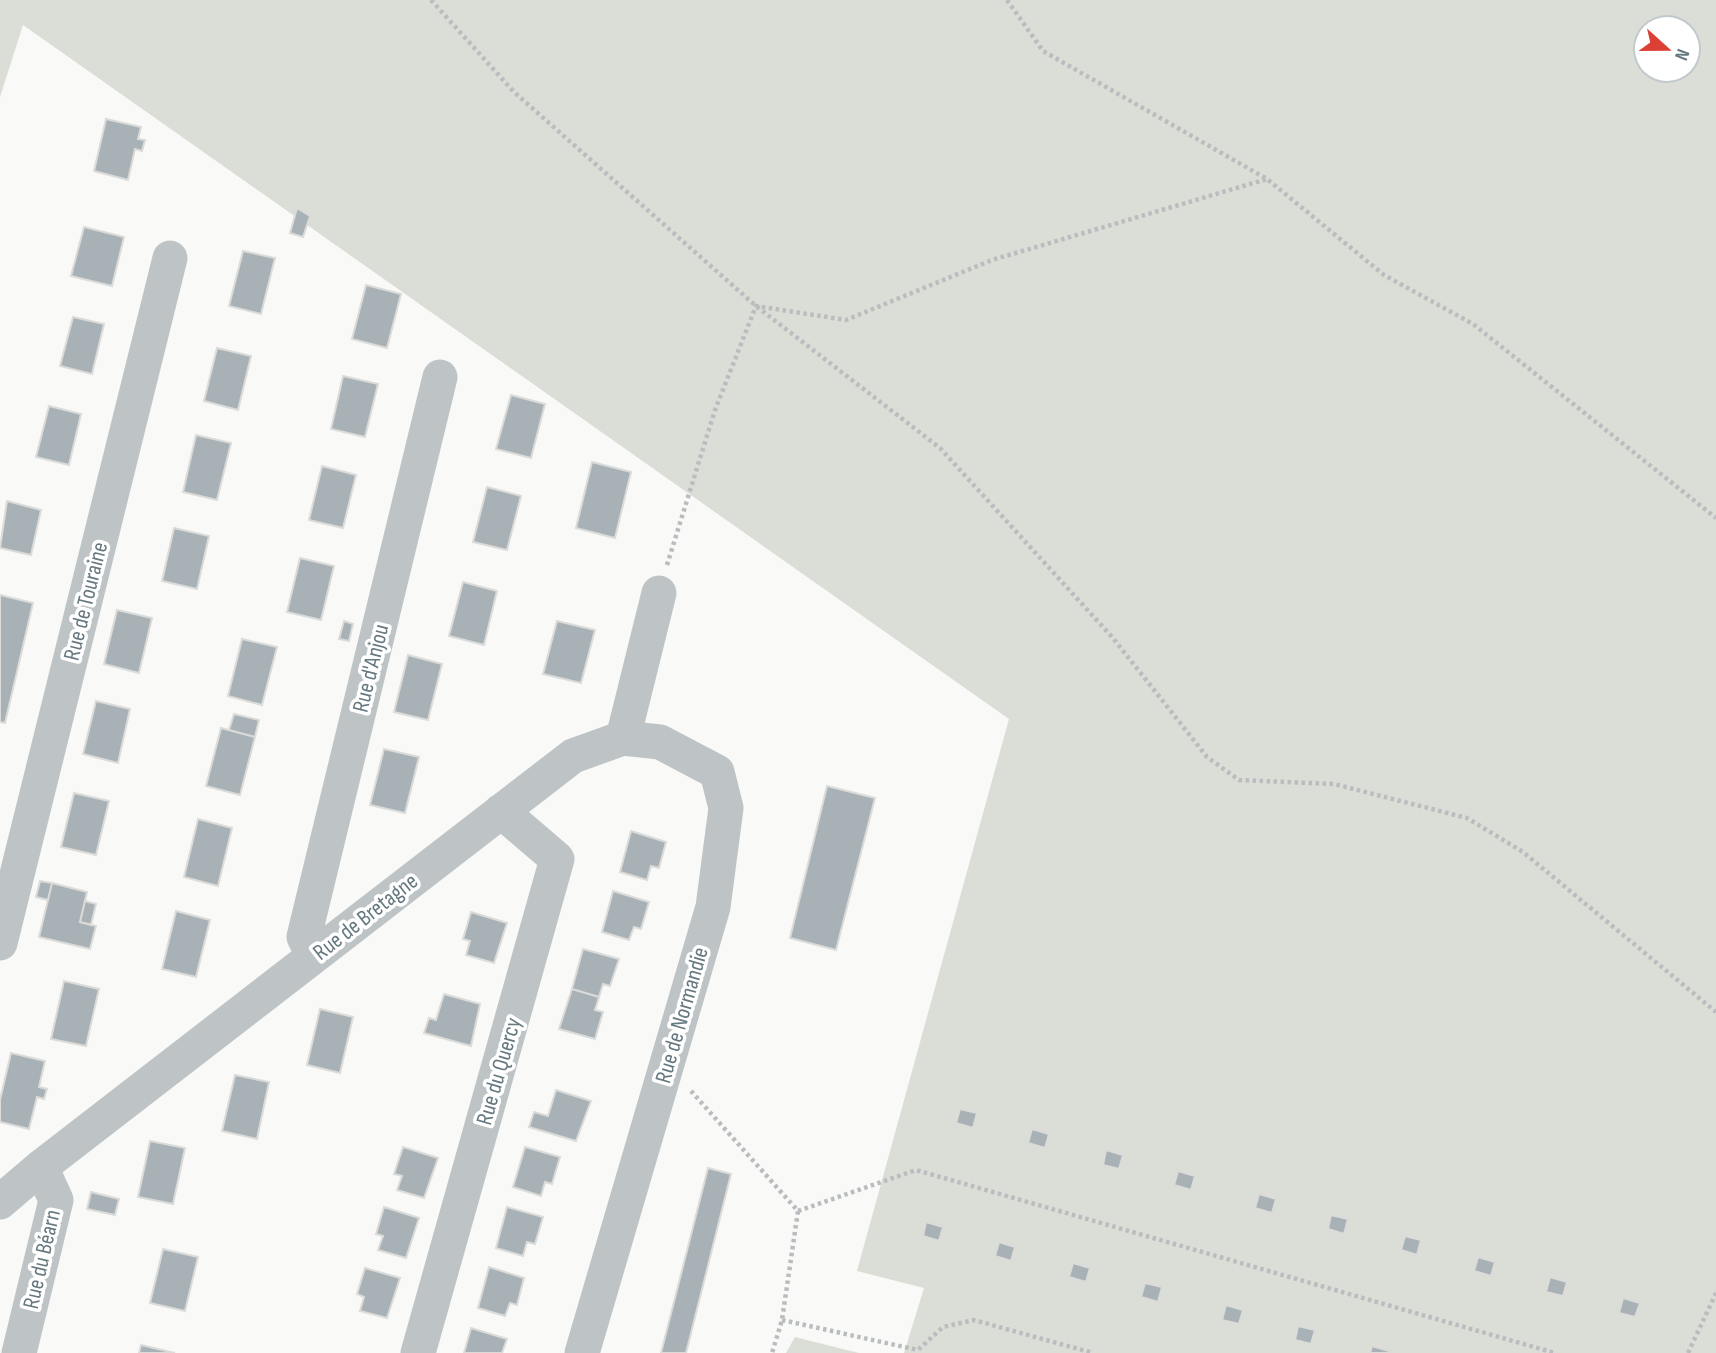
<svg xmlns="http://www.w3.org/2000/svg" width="1716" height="1353" font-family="'Sofia Sans Condensed',sans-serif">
<rect width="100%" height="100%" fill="#f9f9f7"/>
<!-- green -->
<path fill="#daded6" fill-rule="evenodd" d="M0 0H1716V1353H904L924 1288 857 1271 1009 719 23 25 0 97ZM1646 28H1688V70H1646Z
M795 1337 859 1353H786Z"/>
<!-- building -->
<path fill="#a8b2b6" stroke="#dbdbd9" stroke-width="2" d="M106 119 141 127 138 139 145 140 142 151 135 149 128 180 94 171Z
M297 208 310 216 303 237 290 233Z
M84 227 124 237 112 286 71 276Z
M243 251 275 258 261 314 229 306Z
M366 285 401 294 387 348 352 339Z
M73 317 104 324 92 374 60 366Z
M217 348 251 356 238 410 204 401Z
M343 376 378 384 365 437 331 429Z
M511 395 545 404 531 458 496 449Z
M49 406 81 414 69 465 36 457Z
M196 435 231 443 217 500 183 492Z
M592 462 631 472 615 538 576 528Z
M322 466 356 475 343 528 309 520Z
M487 487 521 496 507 550 473 542Z
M7 501 41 510 31 555 0 548Z
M174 528 209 536 197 589 162 581Z
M300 558 334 566 321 620 287 612Z
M463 582 497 591 484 645 449 636Z
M0 595 33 603 5 723 0 722Z
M117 610 152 618 139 673 104 664Z
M344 621 353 624 349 641 339 639Z
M557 621 595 630 581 683 543 674Z
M242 639 277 647 262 705 228 696Z
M408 655 442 664 428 720 394 712Z
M96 701 130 709 118 763 83 754Z
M234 714 259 720 255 737 229 730Z
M221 728 255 737 240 795 206 786Z
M384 749 419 757 405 813 370 805Z
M827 786 875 798 836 950 790 938Z
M74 793 109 801 96 855 61 847Z
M198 819 232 828 218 886 184 877Z
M631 831 666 842 659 868 651 866 647 880 620 872Z
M40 881 52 883 48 900 36 897Z
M52 883 87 892 80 922 96 926 90 949 39 937Z
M613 891 649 902 641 929 634 927 629 940 602 932Z
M85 901 96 904 91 925 80 922Z
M176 911 210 920 196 977 162 969Z
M471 912 507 923 494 963 466 955 470 941 463 939Z
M583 949 619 959 610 986 603 984 599 997 572 989Z
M64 981 99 989 86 1046 51 1039Z
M572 989 599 997 595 1010 603 1012 595 1039 559 1029Z
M444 994 480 1004 471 1046 424 1033 429 1018 436 1020Z
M320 1009 353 1017 340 1073 307 1065Z
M11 1053 45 1061 39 1087 47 1089 44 1099 37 1097 29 1129 0 1122V1100Z
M235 1075 269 1082 257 1139 222 1131Z
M556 1090 591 1101 576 1141 529 1127 534 1112 548 1116Z
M960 1109 977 1113 973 1128 956 1123Z
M1032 1129 1049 1134 1045 1148 1028 1143Z
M150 1141 185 1148 173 1204 138 1197Z
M403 1147 438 1158 424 1198 397 1190 402 1176 394 1174Z
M525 1147 560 1157 552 1184 545 1182 541 1196 513 1187Z
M1106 1150 1123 1155 1119 1169 1103 1165Z
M708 1168 731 1174 686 1353H661Z
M1178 1171 1195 1176 1191 1190 1174 1185Z
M91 1192 119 1199 115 1215 87 1209Z
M1259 1194 1276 1199 1272 1213 1255 1208Z
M384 1207 419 1218 406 1258 378 1250 383 1236 376 1234Z
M507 1207 543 1217 535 1244 527 1242 523 1256 496 1248Z
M1331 1215 1348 1219 1344 1234 1328 1229Z
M926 1222 943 1227 939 1241 923 1236Z
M1405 1236 1421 1240 1417 1255 1401 1250Z
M999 1242 1015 1247 1011 1261 995 1256Z
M163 1249 198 1257 185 1311 150 1303Z
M1478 1257 1495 1262 1491 1276 1474 1271Z
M1073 1263 1090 1268 1086 1282 1069 1277Z
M489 1267 524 1278 517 1305 510 1303 505 1316 478 1308Z
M365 1268 400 1278 387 1318 360 1311 364 1297 357 1294Z
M1550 1277 1567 1282 1563 1296 1546 1292Z
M1145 1283 1162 1287 1158 1302 1141 1297Z
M1623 1298 1640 1303 1635 1317 1619 1313Z
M1226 1305 1243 1310 1239 1324 1222 1320Z
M1298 1326 1315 1330 1311 1344 1295 1340Z
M471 1328 507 1339 502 1353H464Z
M141 1345 175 1353H139Z
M1372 1346 1389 1351 1388 1353H1370Z"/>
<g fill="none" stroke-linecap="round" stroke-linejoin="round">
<!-- path -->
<path stroke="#b9bdbf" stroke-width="4.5" stroke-dasharray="3.5 3.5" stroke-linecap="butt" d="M431 0 514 92 756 306 940 448 1113 638 1207 757 1239 780 1334 784 1467 818 1523 852 1716 1012
M1007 0 1043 51 1267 179 1384 275 1473 324 1716 518
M667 565 715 410 756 306 846 320 992 260 1267 179
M691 1091 798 1211 782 1320 772 1353
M798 1211 916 1170 1555 1353
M782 1320 918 1350 943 1327 974 1320 1093 1353
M1688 1353 1716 1293"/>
<!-- minor -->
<path stroke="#bec4c6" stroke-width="35" d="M0 943 170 258
M313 956 304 937 440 377
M0 1202 41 1167 573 756 623 738 659 593
M19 1353 56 1200 41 1167
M418 1353 557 859 501 811
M582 1353 713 907 726 808 717 772 660 742 623 738"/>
</g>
<g text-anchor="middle" stroke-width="7" stroke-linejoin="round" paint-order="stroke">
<!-- street labels -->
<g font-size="23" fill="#667980" stroke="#fff">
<text transform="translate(85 601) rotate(-76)" y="8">Rue de Touraine</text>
<text transform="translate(370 668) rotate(-76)" y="8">Rue d'Anjou</text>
<text transform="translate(365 916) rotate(-38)" y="8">Rue de Bretagne</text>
<text transform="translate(681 1015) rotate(-74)" y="8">Rue de Normandie</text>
<text transform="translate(498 1071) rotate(-74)" y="8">Rue du Quercy</text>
<text transform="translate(41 1259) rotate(-77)" y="8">Rue du Béarn</text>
</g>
</g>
<!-- north arrow -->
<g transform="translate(1667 49) rotate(111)"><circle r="33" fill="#ffffff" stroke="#c2c9cc" stroke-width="2"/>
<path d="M0-5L12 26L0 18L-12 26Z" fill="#dc4034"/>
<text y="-10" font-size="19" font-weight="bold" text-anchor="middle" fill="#667980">N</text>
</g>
</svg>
